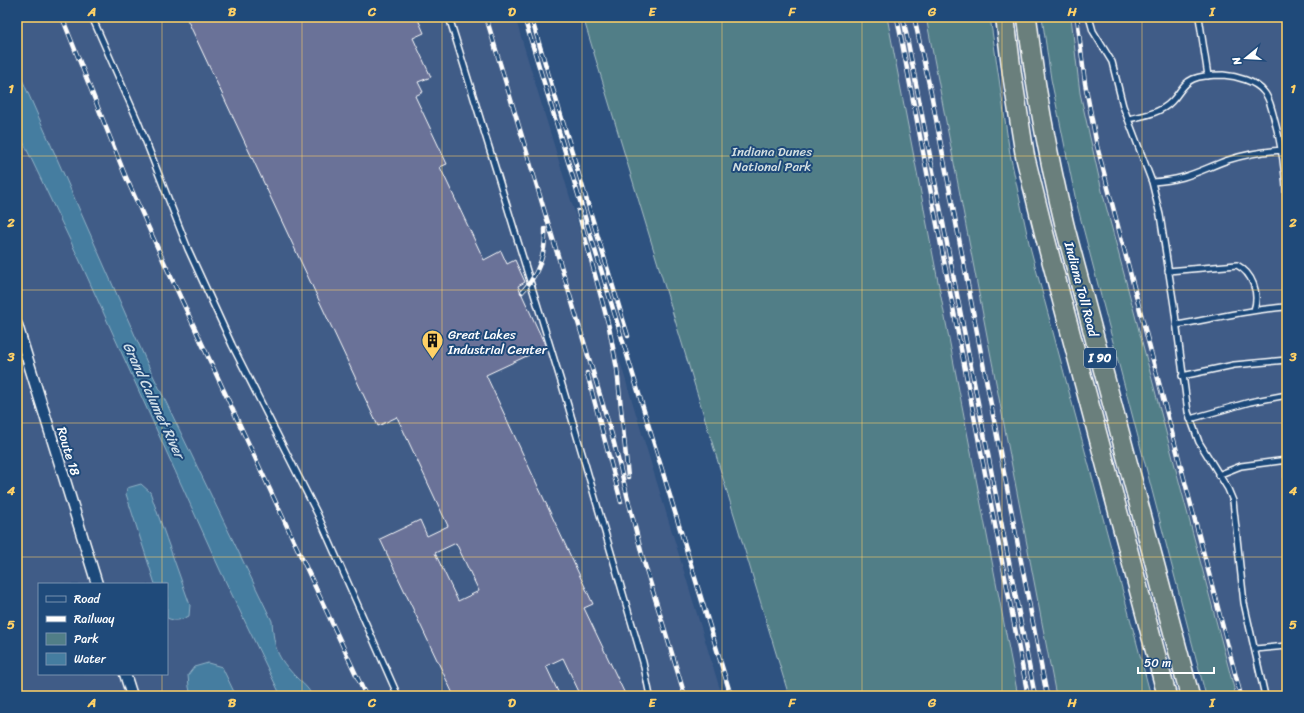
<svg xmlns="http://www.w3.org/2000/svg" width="1304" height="713" font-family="Sriracha,sans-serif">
<rect width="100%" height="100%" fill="#2e5280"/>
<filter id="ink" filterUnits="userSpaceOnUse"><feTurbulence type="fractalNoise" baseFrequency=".025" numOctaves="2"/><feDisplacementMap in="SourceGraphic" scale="8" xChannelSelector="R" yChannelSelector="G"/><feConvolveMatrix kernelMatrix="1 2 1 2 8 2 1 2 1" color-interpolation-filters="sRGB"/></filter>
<g filter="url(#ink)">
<!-- built -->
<path fill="#405c87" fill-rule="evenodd" d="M17 17H515L722 696H17ZM39 584H167V674H39Z
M887 17H926L1056 696H1018Z
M1071 17H1287V696H1236L1102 191 1080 93Z"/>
<!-- green -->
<path fill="#517e87" stroke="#a8bec3" d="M583 17H887L1018 696H789Z
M926 17H990L1010 154 1029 243 1151 696H1056Z
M1042 17H1071L1080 93 1102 191 1236 696H1206L1076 201 1051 79Z"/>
<!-- water -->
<path fill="#457da0" stroke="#8fb1c6" d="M17 68 148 365 272 621C274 649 277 657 296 677 302 683 309 688 312 696H281L220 570 80 261 17 129Z
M141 484 150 492 190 605 189 616C181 620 176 622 167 618V584H155L126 494 127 488Z
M208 663 222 667 236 696H191L189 687 188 675 194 667Z"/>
<!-- building -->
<path fill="#6b7298" stroke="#fff" fill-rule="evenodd" d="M186 17H417L424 33 413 38 431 77 418 82 423 92 415 96 447 164 440 167 484 260 501 251 507 264 515 260 525 282 518 286 546 347 486 375 593 604 584 608 626 696H581L563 658 546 666 560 696H454L380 539 420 520 427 536 448 526 397 417 378 426ZM456 543 479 591 458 601 435 553Z"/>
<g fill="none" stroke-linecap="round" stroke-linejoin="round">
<defs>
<path id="service" d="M92 17 137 119 188 249 232 345 317 513 398 696
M449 17 562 385 643 662 650 696
M1089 17 1093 31 1112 62 1123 106 1152 182 1160 215 1174 306 1188 412 1199 442 1228 489 1233 501 1244 603 1265 696
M1199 17 1208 76
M1128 119C1144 116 1161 113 1172 101 1180 93 1182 84 1193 79 1202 75 1213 75 1223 75 1236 76 1256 81 1264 92 1269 97 1271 107 1273 114 1282 145 1286 173 1287 205
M1152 182C1186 180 1198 171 1228 160 1246 154 1264 151 1283 150
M1168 271 1237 265C1252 273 1260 293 1254 310
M1176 325C1213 319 1250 309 1287 307
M1182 376 1234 365 1287 360
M1190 419 1250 402 1287 395
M1287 449V479
M1218 475 1241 466 1287 460
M1255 649 1287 646"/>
<path id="minor" d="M17 325 97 584
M125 674 132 696"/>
<path id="motorway" d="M1005 17 1012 74 1025 156 1044 233 1167 696
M1027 17C1035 90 1048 156 1065 227L1190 696"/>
</defs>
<!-- service casing -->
<use href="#service" stroke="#fff" stroke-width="8"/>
<!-- minor casing -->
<use href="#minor" stroke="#fff" stroke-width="13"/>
<!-- motorway casing -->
<use href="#motorway" stroke="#fff" stroke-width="21"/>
<!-- service -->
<use href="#service" stroke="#1f4a7a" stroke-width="5"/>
<!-- minor -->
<use href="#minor" stroke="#1f4a7a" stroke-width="10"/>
<!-- motorway -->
<use href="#motorway" stroke="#6b7f7c" stroke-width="18"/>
<defs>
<path id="rail" d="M62 17 125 175 164 262 366 696
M486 17 612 435 643 559 685 696
M524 17 731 696
M531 17 628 336
M897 17 1028 696
M903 17 1035 696
M914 17 931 93 1047 696
M1077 17 1085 83 1097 146 1241 696
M578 211 609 327 617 369 628 477
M522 292C538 275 546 253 545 229
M587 373 621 502"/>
</defs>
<!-- rail casing -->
<use href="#rail" stroke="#fff" stroke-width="4.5"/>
<!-- rail -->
<use href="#rail" stroke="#1f4a7a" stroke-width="3" stroke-dasharray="9" stroke-linecap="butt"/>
</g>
</g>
<!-- grid -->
<path fill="none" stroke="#ffd166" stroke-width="1" stroke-opacity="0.55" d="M162 17V584M302 17V696M442 17V696M582 17V696M722 17V696M862 17V696M1002 17V696M1142 17V696M17 156H1287M17 290H1287M17 423H1287M17 557H1287M162 674V696"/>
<!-- icons -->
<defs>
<symbol id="building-pin" viewBox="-11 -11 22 30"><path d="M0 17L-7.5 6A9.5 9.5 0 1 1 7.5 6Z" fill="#ffd166" stroke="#1f4a7a"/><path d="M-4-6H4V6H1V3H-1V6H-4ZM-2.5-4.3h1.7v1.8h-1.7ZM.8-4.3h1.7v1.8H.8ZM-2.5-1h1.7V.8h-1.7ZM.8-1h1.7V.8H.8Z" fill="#111"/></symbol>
</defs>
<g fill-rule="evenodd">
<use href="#building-pin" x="420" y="328" width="25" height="34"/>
</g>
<g text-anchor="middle" stroke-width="4" stroke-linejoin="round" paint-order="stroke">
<!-- shield labels -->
<rect fill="#1f4a7a" stroke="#bcc9d7" stroke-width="1" x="1084" y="348" width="32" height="20" rx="3"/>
<g font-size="12" font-weight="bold" fill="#fff">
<text x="1100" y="362">I 90</text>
</g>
<!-- park labels -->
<g font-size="13" fill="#d4dfe1" stroke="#1f4a7a">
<text x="772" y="156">Indiana Dunes<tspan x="772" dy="15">National Park</tspan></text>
</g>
<!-- street labels -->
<g font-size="13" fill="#fff" stroke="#1f4a7a">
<text transform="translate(1082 289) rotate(75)" y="5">Indiana Toll Road</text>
<text transform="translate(69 451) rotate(73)" y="5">Route 18</text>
</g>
<!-- poi labels -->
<g font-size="13" fill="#fff" stroke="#1f4a7a" text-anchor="start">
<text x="448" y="339">Great Lakes<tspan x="448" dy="15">Industrial Center</tspan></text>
</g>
<!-- water labels -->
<g font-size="14" font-style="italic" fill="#d0dee7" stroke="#1f4a7a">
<text transform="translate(154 400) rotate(65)" y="5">Grand Calumet River</text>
</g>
</g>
<!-- margin -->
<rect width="1304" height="713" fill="none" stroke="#1f4a7a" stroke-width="44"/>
<!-- legend -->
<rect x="38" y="583" width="130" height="92" fill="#1f4a7a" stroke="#7992af"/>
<rect x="46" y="596" width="20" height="6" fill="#1f4a7a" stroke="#7992af"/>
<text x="74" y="603" font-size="12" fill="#ffffff">Road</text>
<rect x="46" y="616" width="20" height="6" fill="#ffffff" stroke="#7992af"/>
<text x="74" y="623" font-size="12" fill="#ffffff">Railway</text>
<rect x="46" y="633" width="20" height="12" fill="#517e87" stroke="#7992af"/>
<text x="74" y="643" font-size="12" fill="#ffffff">Park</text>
<rect x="46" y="653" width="20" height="12" fill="#457da0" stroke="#7992af"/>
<text x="74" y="663" font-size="12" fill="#ffffff">Water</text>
<!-- north arrow -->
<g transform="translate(1246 58) rotate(252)" stroke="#1f4a7a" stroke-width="3" paint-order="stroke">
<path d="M0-3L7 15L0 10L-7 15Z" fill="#ffffff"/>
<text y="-6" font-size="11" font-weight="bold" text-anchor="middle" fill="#ffffff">N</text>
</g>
<!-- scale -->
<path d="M1138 667v6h76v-6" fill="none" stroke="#ffffff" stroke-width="2"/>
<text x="1144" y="667" font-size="12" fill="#ffffff" stroke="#1f4a7a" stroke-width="3" paint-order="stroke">50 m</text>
<rect x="22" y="22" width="1260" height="669" fill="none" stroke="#ffd166" stroke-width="1.5"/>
<g font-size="13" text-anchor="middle" font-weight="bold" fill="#ffd166">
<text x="92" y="16">A</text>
<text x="232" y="16">B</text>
<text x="372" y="16">C</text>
<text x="512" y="16">D</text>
<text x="652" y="16">E</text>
<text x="792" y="16">F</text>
<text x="932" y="16">G</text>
<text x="1072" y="16">H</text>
<text x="1212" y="16">I</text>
<text x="11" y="93">1</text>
<text x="1293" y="93">1</text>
<text x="11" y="227">2</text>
<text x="1293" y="227">2</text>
<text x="11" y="361">3</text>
<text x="1293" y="361">3</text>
<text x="11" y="495">4</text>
<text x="1293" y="495">4</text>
<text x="11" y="629">5</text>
<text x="1293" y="629">5</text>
<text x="92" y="707">A</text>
<text x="232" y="707">B</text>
<text x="372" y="707">C</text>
<text x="512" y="707">D</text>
<text x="652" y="707">E</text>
<text x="792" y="707">F</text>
<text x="932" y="707">G</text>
<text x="1072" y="707">H</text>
<text x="1212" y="707">I</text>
</g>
</svg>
